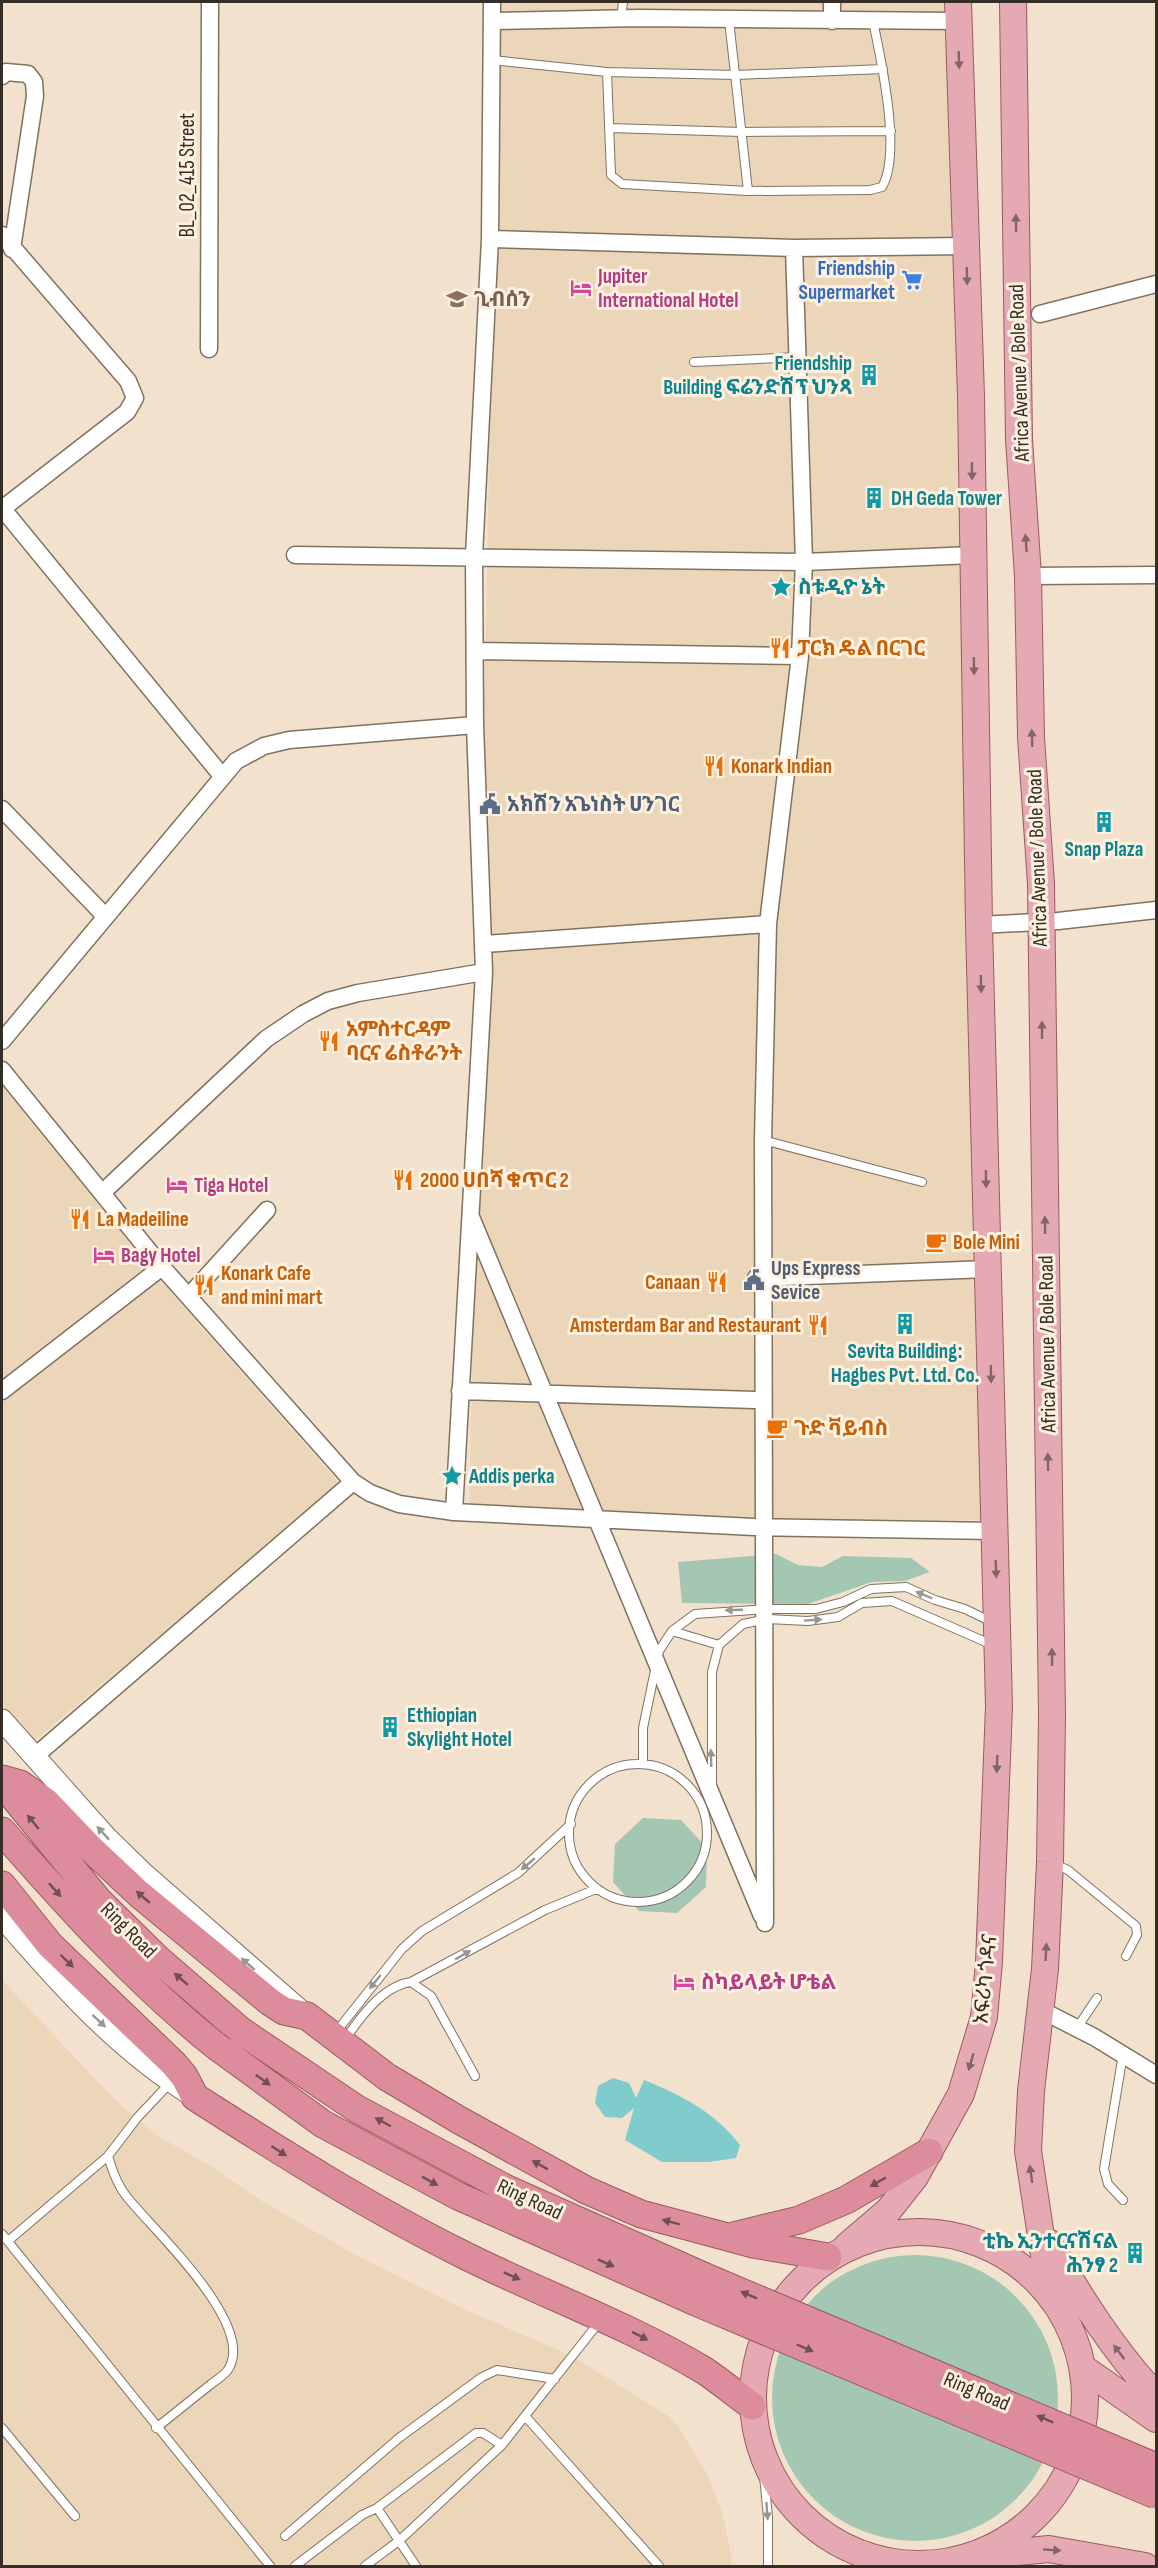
<svg xmlns="http://www.w3.org/2000/svg" width="1158" height="2568" font-family="'Sofia Sans Condensed','Noto Sans Ethiopic',sans-serif">
<rect width="100%" height="100%" fill="#f2e2cd"/>
<!-- built -->
<path fill="#ebd6ba" d="M493 2H953L991 1520 469 1519 497 39Z
M2 1075 149 1268 340 1484 34 1741 2 1703Z
M2 1980 113 2098 156 2135 209 2165 265 2203 352 2253 466 2310 572 2356 667 2415 679 2428 706 2472 722 2512 731 2554V2566H2Z"/>
<!-- green -->
<path fill="#a4c7b3" d="M776 1554 798 1565 822 1567 843 1556 911 1558 930 1572 905 1581 872 1582 808 1604 682 1603 678 1562Z
M643 1818 681 1820 707 1848 706 1887 677 1913 639 1911 613 1882 615 1844Z
M772 2398a143 143 0 1 1 286 0a143 143 0 1 1-286 0Z"/>
<!-- water -->
<path fill="#80cbcc" d="M613 2078 629 2083 636 2098 644 2080C681 2095 716 2113 740 2145L736 2158 709 2162H662L625 2140 634 2108 622 2118 605 2117 595 2103 598 2086Z"/>
<g fill="none" stroke-linecap="round" stroke-linejoin="round">
<defs>
<path id="service" d="M621 19 623 2
M729 20 748 191
M492 60 607 72 736 75 883 69
M607 72 611 175 622 184 748 191 870 190 882 187C902 153 881 60 873 21
M609 128 742 132 891 131
M694 362 798 357
M763 1140 922 1182
M672 1631 719 1645
M643 1762V1728L659 1651 672 1631 695 1614 768 1609H816L843 1602 871 1589 906 1587 935 1600 965 1609 994 1623
M569 1833a69 69 0 1 1 138 0a69 69 0 1 1-138 0Z
M712 1786V1672L719 1645 743 1624 767 1619 808 1621 838 1617 862 1603 892 1601 995 1646
M1054 1864 1068 1870 1136 1926 1137 1935 1126 1956
M411 1982 431 1996 475 2076
M1077 2028 1097 1998
M336 2032 402 1949 422 1931 518 1873 571 1824
M344 2041C359 2019 382 1986 411 1982L545 1910 596 1889
M108 2156C112 2170 117 2185 127 2197 152 2229 260 2327 227 2371 223 2376 215 2381 210 2385 192 2399 174 2414 156 2428
M1123 2200 1108 2184 1104 2169 1123 2054
M2 2234 270 2566
M8 2241 108 2156 137 2118 170 2083
M525 2416 659 2566
M2 2428 75 2516
M762 2456 768 2517V2566
M377 2508 476 2433H483L502 2445
M285 2536 399 2438 482 2377 497 2370 555 2379
M295 2566 362 2515 377 2508 416 2566
M365 2566 400 2540 502 2445 600 2321
M929 2566 931 2565"/>
<path id="minor" d="M493 21 639 18 957 21
M832 21V2
M2 76 6 72 28 74 34 82 35 96 12 249
M2 235 128 381 135 398 127 412 2 509
M490 239 794 248 967 246
M1040 314 1156 284
M209 349 210 2
M2 508 222 776
M295 555 804 562 973 555
M1028 576 1156 575
M475 651 800 656
M2 809 105 916
M979 925 1058 921 1156 910
M484 944 768 924
M2 1041 236 761 264 746 289 740 475 725
M2 1070 162 1267 353 1482 370 1493 399 1504 454 1512 754 1527 995 1531
M103 1192 266 1039 303 1014 328 1001 358 993 484 972
M471 1217 762 1916
M756 1278 988 1269
M189 1296 267 1210
M2 1391 162 1267
M460 1391 755 1400
M454 1512 484 972 475 725 474 556 490 239 492 2
M34 1757 353 1482
M765 1923 763 1140 768 924 800 656 804 562 794 248
M1041 2010 1094 2037 1156 2075"/>
<path id="tertiary" d="M2 1720 106 1837 144 1874 302 2012
M2 1917C59 1983 119 2051 195 2097"/>
<path id="primary" d="M1013 2 1019 439 1028 576 1031 737 1041 884 1052 1715 1050 1862 1045 1969 1031 2091 1028 2151 1050 2295
M753 2398a166 166 0 1 1 332 0a166 166 0 1 1-332 0Z
M1048 2242C1080 2297 1113 2350 1156 2396
M847 2246 888 2211 915 2177 961 2094 984 2017 989 1962 999 1706 979 925 971 396 958 2
M1083 2368 1156 2419
M988 2555 1049 2549 1145 2566"/>
<path id="trunk" d="M2 1779 20 1784 46 1802 91 1849 139 1894 270 2002 284 2011 307 2016 387 2077 459 2120 586 2190 641 2214 694 2228 753 2244 828 2257
M2 1783 98 1900 159 1960 241 2031
M2 1831C69 1907 136 1982 216 2046
M2 1885 50 1945 174 2064 184 2076 195 2097C281 2152 368 2207 460 2253 541 2294 627 2324 705 2371 721 2382 737 2395 752 2406
M733 2236 799 2220 846 2200 929 2152"/>
</defs>
<!-- service casing -->
<use href="#service" stroke="#80725f" stroke-width="10"/>
<!-- minor casing -->
<use href="#minor" stroke="#80725f" stroke-width="19"/>
<!-- tertiary casing -->
<use href="#tertiary" stroke="#80725f" stroke-width="23"/>
<!-- primary casing -->
<use href="#primary" stroke="#9c5961" stroke-width="28"/>
<!-- trunk casing -->
<use href="#trunk" stroke="#9c5961" stroke-width="29"/>
<!-- service -->
<use href="#service" stroke="#fff" stroke-width="8"/>
<!-- minor -->
<use href="#minor" stroke="#fff" stroke-width="16"/>
<!-- tertiary -->
<use href="#tertiary" stroke="#fff" stroke-width="21"/>
<!-- primary -->
<use href="#primary" stroke="#e5a9b3" stroke-width="26"/>
<!-- trunk -->
<use href="#trunk" stroke="#dc8c9a" stroke-width="27"/>
<defs>
<path id="trunk-bridge" d="M241 2031 357 2109 507 2189 708 2278 1156 2467
M216 2046 323 2124 458 2196 698 2303 1156 2495"/>
</defs>
<!-- trunk-bridge casing -->
<use href="#trunk-bridge" stroke="#9c5961" stroke-width="29" stroke-linecap="butt"/>
<!-- trunk-bridge -->
<use href="#trunk-bridge" stroke="#dc8c9a" stroke-width="27"/>
</g>
<!-- one-way arrows -->
<defs><path id="oneway-solid" d="M-6-.8H1V-3.2L6.5 0L1 3.2V.8H-6Z" transform="scale(1.5)"/></defs>
<g fill="#846565">
<use href="#oneway-solid" transform="translate(959 60) rotate(88)"/>
<use href="#oneway-solid" transform="translate(1016 223) rotate(-91)"/>
<use href="#oneway-solid" transform="translate(967 276) rotate(89)"/>
<use href="#oneway-solid" transform="translate(972 471) rotate(89)"/>
<use href="#oneway-solid" transform="translate(1026 543) rotate(-94)"/>
<use href="#oneway-solid" transform="translate(974 666) rotate(89)"/>
<use href="#oneway-solid" transform="translate(1032 738) rotate(-92)"/>
<use href="#oneway-solid" transform="translate(981 984) rotate(89)"/>
<use href="#oneway-solid" transform="translate(1042 1030) rotate(-90)"/>
<use href="#oneway-solid" transform="translate(986 1179) rotate(89)"/>
<use href="#oneway-solid" transform="translate(1045 1225) rotate(-91)"/>
<use href="#oneway-solid" transform="translate(991 1374) rotate(89)"/>
<use href="#oneway-solid" transform="translate(1048 1462) rotate(-91)"/>
<use href="#oneway-solid" transform="translate(996 1569) rotate(88)"/>
<use href="#oneway-solid" transform="translate(1052 1657) rotate(-91)"/>
<use href="#oneway-solid" transform="translate(997 1764) rotate(92)"/>
<use href="#oneway-solid" transform="translate(1046 1952) rotate(-87)"/>
<use href="#oneway-solid" transform="translate(971 2062) rotate(106)"/>
<use href="#oneway-solid" transform="translate(1031 2174) rotate(-98)"/>
<use href="#oneway-solid" transform="translate(1119 2352) rotate(-127)"/>
<use href="#oneway-solid" transform="translate(1052 2550) rotate(4)"/>
</g>
<g fill="#9a9692">
<use href="#oneway-solid" transform="translate(924 1595) rotate(-157)"/>
<use href="#oneway-solid" transform="translate(734 1610) rotate(178)"/>
<use href="#oneway-solid" transform="translate(813 1620) rotate(-4)"/>
<use href="#oneway-solid" transform="translate(711 1758) rotate(-92)"/>
<use href="#oneway-solid" transform="translate(103 1833) rotate(-133)"/>
<use href="#oneway-solid" transform="translate(528 1864) rotate(140)"/>
<use href="#oneway-solid" transform="translate(463 1955) rotate(-29)"/>
<use href="#oneway-solid" transform="translate(248 1964) rotate(-139)"/>
<use href="#oneway-solid" transform="translate(375 1982) rotate(129)"/>
<use href="#oneway-solid" transform="translate(99 2021) rotate(43)"/>
<use href="#oneway-solid" transform="translate(767 2511) rotate(86)"/>
</g>
<g fill="#6f4f4f">
<use href="#oneway-solid" transform="translate(33 1822) rotate(-129)"/>
<use href="#oneway-solid" transform="translate(55 1890) rotate(48)"/>
<use href="#oneway-solid" transform="translate(143 1897) rotate(-139)"/>
<use href="#oneway-solid" transform="translate(67 1961) rotate(44)"/>
<use href="#oneway-solid" transform="translate(181 1979) rotate(-139)"/>
<use href="#oneway-solid" transform="translate(263 2080) rotate(36)"/>
<use href="#oneway-solid" transform="translate(383 2122) rotate(-152)"/>
<use href="#oneway-solid" transform="translate(279 2151) rotate(33)"/>
<use href="#oneway-solid" transform="translate(540 2165) rotate(-151)"/>
<use href="#oneway-solid" transform="translate(430 2181) rotate(29)"/>
<use href="#oneway-solid" transform="translate(878 2182) rotate(150)"/>
<use href="#oneway-solid" transform="translate(671 2222) rotate(-165)"/>
<use href="#oneway-solid" transform="translate(606 2263) rotate(24)"/>
<use href="#oneway-solid" transform="translate(512 2276) rotate(24)"/>
<use href="#oneway-solid" transform="translate(749 2295) rotate(-157)"/>
<use href="#oneway-solid" transform="translate(640 2336) rotate(27)"/>
<use href="#oneway-solid" transform="translate(805 2348) rotate(23)"/>
<use href="#oneway-solid" transform="translate(1045 2419) rotate(-157)"/>
</g>
<!-- icons -->
<defs>
<symbol id="supermarket-bare" viewBox="-9 -9 18 18"><path d="M-6-5.5h2.5l.6 2H6L4.5 2H-2.5L-4.4-4H-6ZM-1.5 3.2a1.3 1.3 0 1 0 .1 0ZM3 3.2a1.3 1.3 0 1 0 .1 0Z" fill="#3f7fe0" stroke="#fdf0de" stroke-width="2.5" paint-order="stroke"/></symbol>
<symbol id="hotel-bare" viewBox="-9 -9 18 18"><path d="M-6-4.5h1.5V1H6V5H4.5V3h-9V5H-6ZM-4 0a1.8 1.8 0 1 1 3.6 0ZM.5 0V-2.5h3Q6-2.5 6 0Z" fill="#d1479c" stroke="#fdf0de" stroke-width="2.5" paint-order="stroke"/></symbol>
<symbol id="school-bare" viewBox="-9 -9 18 18"><path d="M0-5L7-2L0 1L-7-2ZM-4 1L0 2.5L4 1V4Q0 6-4 4Z" fill="#8d6e63" stroke="#fdf0de" stroke-width="2.5" paint-order="stroke"/></symbol>
<symbol id="building-bare" viewBox="-9 -9 18 18"><path d="M-4-6H4V6H1V3H-1V6H-4ZM-2.5-4.3h1.7v1.8h-1.7ZM.8-4.3h1.7v1.8H.8ZM-2.5-1h1.7V.8h-1.7ZM.8-1h1.7V.8H.8Z" fill="#0f9aa8" stroke="#fdf0de" stroke-width="2.5" paint-order="stroke"/></symbol>
<symbol id="sight-bare" viewBox="-9 -9 18 18"><path d="M0-6L1.8-2.2L6-1.7L2.9 1.2L3.7 5.4L0 3.3L-3.7 5.4L-2.9 1.2L-6-1.7L-1.8-2.2Z" fill="#0f9aa8" stroke="#fdf0de" stroke-width="2.5" paint-order="stroke"/></symbol>
<symbol id="restaurant-bare" viewBox="-9 -9 18 18"><path d="M-5-6h1v4h1v-4h1v4h1v-4h1v5L-1.5 .5V6h-2V.5L-5-1ZM5-6V6H3V1.5H1.5Q1.5-4 5-6Z" fill="#e8710a" stroke="#fdf0de" stroke-width="2.5" paint-order="stroke"/></symbol>
<symbol id="civic-bare" viewBox="-9 -9 18 18"><path d="M-.6-6.5H3V-4.5H.6V-3L4-1V1h2V6H-6V1h2V-1L-.6-3ZM-1.2 2.5V6h2.4V2.5Z" fill="#5c6f8a" stroke="#fdf0de" stroke-width="2.5" paint-order="stroke"/></symbol>
<symbol id="cafe-bare" viewBox="-9 -9 18 18"><path d="M-5.5-4.5H6V0H3Q3 3.5 0 3.5H-2.5Q-5.5 3.5-5.5 0ZM3-3.2v2h1.7v-2ZM-6 4.5H4V6H-6Z" fill="#e8710a" stroke="#fdf0de" stroke-width="2.5" paint-order="stroke"/></symbol>
</defs>
<g fill-rule="evenodd">
<use href="#supermarket-bare" x="897" y="265" width="30" height="30"/>
<use href="#hotel-bare" x="566" y="273" width="30" height="30"/>
<use href="#school-bare" x="442" y="284" width="30" height="30"/>
<use href="#building-bare" x="854" y="360" width="30" height="30"/>
<use href="#building-bare" x="859" y="483" width="30" height="30"/>
<use href="#sight-bare" x="766" y="572" width="30" height="30"/>
<use href="#restaurant-bare" x="765" y="633" width="30" height="30"/>
<use href="#restaurant-bare" x="699" y="751" width="30" height="30"/>
<use href="#civic-bare" x="475" y="789" width="30" height="30"/>
<use href="#building-bare" x="1089" y="807" width="30" height="30"/>
<use href="#restaurant-bare" x="314" y="1026" width="30" height="30"/>
<use href="#restaurant-bare" x="388" y="1165" width="30" height="30"/>
<use href="#hotel-bare" x="162" y="1170" width="30" height="30"/>
<use href="#restaurant-bare" x="65" y="1204" width="30" height="30"/>
<use href="#cafe-bare" x="921" y="1227" width="30" height="30"/>
<use href="#hotel-bare" x="89" y="1240" width="30" height="30"/>
<use href="#civic-bare" x="739" y="1265" width="30" height="30"/>
<use href="#restaurant-bare" x="702" y="1267" width="30" height="30"/>
<use href="#restaurant-bare" x="189" y="1270" width="30" height="30"/>
<use href="#building-bare" x="890" y="1309" width="30" height="30"/>
<use href="#restaurant-bare" x="803" y="1310" width="30" height="30"/>
<use href="#cafe-bare" x="762" y="1413" width="30" height="30"/>
<use href="#sight-bare" x="437" y="1461" width="30" height="30"/>
<use href="#building-bare" x="375" y="1712" width="30" height="30"/>
<use href="#hotel-bare" x="669" y="1967" width="30" height="30"/>
<use href="#building-bare" x="1120" y="2238" width="30" height="30"/>
</g>
<g text-anchor="middle" stroke-width="6" stroke-linejoin="round" paint-order="stroke">
<!-- street labels -->
<g font-size="21" fill="#352e26" stroke="#fdf0de">
<text transform="translate(187 175) rotate(-90)" y="7">BL_02_415 Street</text>
<text transform="translate(1019 373) rotate(-92)" y="7">Africa Avenue / Bole Road</text>
<text transform="translate(1037 858) rotate(-92)" y="7">Africa Avenue / Bole Road</text>
<text transform="translate(1047 1344) rotate(-91)" y="7">Africa Avenue / Bole Road</text>
<text transform="translate(129 1930) rotate(45)" y="7">Ring Road</text>
<text transform="translate(985 1979) rotate(-84)" y="7">አፍሪካ ጎዳና</text>
<text transform="translate(530 2199) rotate(25)" y="7">Ring Road</text>
<text transform="translate(977 2391) rotate(23)" y="7">Ring Road</text>
</g>
<!-- shop labels -->
<g font-size="21" font-weight="bold" fill="#366cbe" stroke="#fdf0de" text-anchor="end">
<text x="895" y="275">Friendship<tspan x="895" dy="24">Supermarket</tspan></text>
</g>
<!-- hotel labels -->
<g font-size="21" font-weight="bold" fill="#b23c85" stroke="#fdf0de" text-anchor="start">
<text x="598" y="283">Jupiter<tspan x="598" dy="24">International Hotel</tspan></text>
<text x="194" y="1192">Tiga Hotel</text>
<text x="121" y="1262">Bagy Hotel</text>
<text x="701" y="1989">ስካይላይት ሆቴል</text>
</g>
<!-- education labels -->
<g font-size="21" font-weight="bold" fill="#785e54" stroke="#fdf0de" text-anchor="start">
<text x="474" y="306">ጊብሰን</text>
</g>
<!-- culture labels -->
<g font-size="21" font-weight="bold" fill="#0d838f" stroke="#fdf0de" text-anchor="start">
<text x="852" y="370" text-anchor="end">Friendship<tspan x="852" dy="24">Building ፍሬንድሽፕ ህንጻ</tspan></text>
<text x="891" y="505">DH Geda Tower</text>
<text x="798" y="594">ስቱዲዮ ኔት</text>
<text x="1104" y="856" text-anchor="middle">Snap Plaza</text>
<text x="905" y="1358" text-anchor="middle">Sevita Building:<tspan x="905" dy="24">Hagbes Pvt. Ltd. Co.</tspan></text>
<text x="469" y="1483">Addis perka</text>
<text x="407" y="1722">Ethiopian<tspan x="407" dy="24">Skylight Hotel</tspan></text>
<text x="1118" y="2248" text-anchor="end">ቲኬ ኢንተርናሽናል<tspan x="1118" dy="24">ሕንፃ 2</tspan></text>
</g>
<!-- food labels -->
<g font-size="21" font-weight="bold" fill="#c56008" stroke="#fdf0de" text-anchor="start">
<text x="797" y="655">ፓርክ ዴል በርገር</text>
<text x="731" y="773">Konark Indian</text>
<text x="346" y="1036">አምስተርዳም<tspan x="346" dy="24">ባርና ሬስቶራንት</tspan></text>
<text x="420" y="1187">2000 ሀበሻ ቁጥር 2</text>
<text x="97" y="1226">La Madeiline</text>
<text x="953" y="1249">Bole Mini</text>
<text x="221" y="1280">Konark Cafe<tspan x="221" dy="24">and mini mart</tspan></text>
<text x="700" y="1289" text-anchor="end">Canaan</text>
<text x="801" y="1332" text-anchor="end">Amsterdam Bar and Restaurant</text>
<text x="794" y="1435">ጉድ ቫይብስ</text>
</g>
<!-- service labels -->
<g font-size="21" font-weight="bold" fill="#4e5e75" stroke="#fdf0de" text-anchor="start">
<text x="507" y="811">አክሽን አጌነስት ሀንገር</text>
<text x="771" y="1275">Ups Express<tspan x="771" dy="24">Sevice</tspan></text>
</g>
</g>
<!-- border -->
<rect width="1158" height="2568" fill="none" stroke="#352e26" stroke-width="6"/>
</svg>
